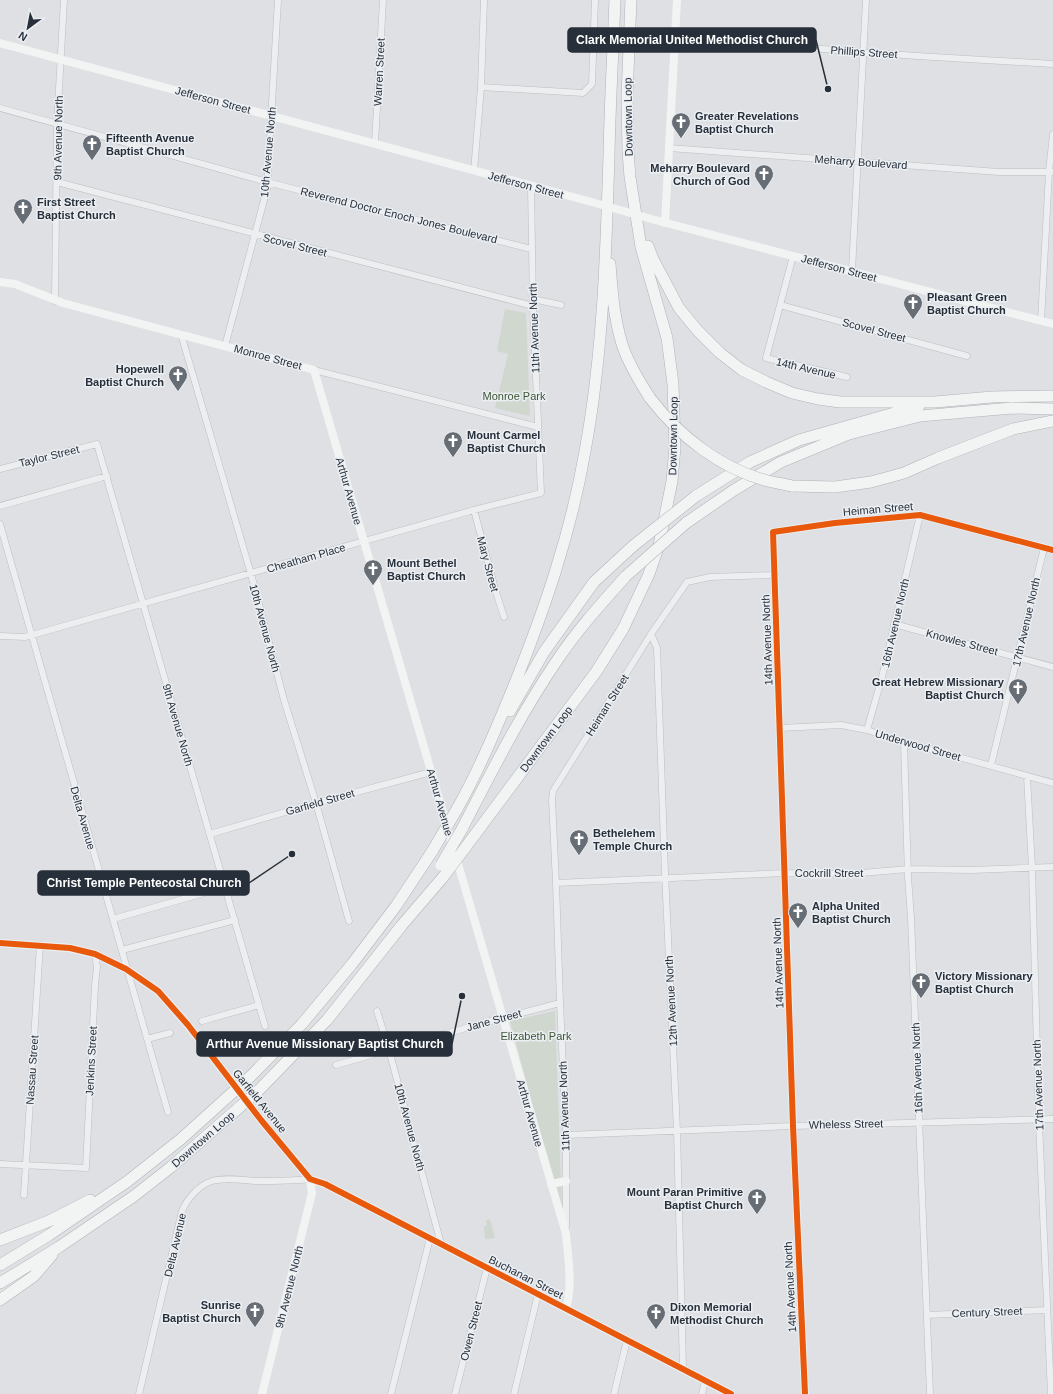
<svg xmlns="http://www.w3.org/2000/svg" width="1053" height="1394" font-family="Helvetica,sans-serif">
<rect width="100%" height="100%" fill="#dee0e3"/>
<!-- green -->
<path fill="#cfd7cf" d="M505 309 526 313 530 416 495 408 508 354 497 351Z
M555 1011 562 1214 510 1021Z
M490 1219 495 1238 485 1239 484 1226H487L486 1220Z"/>
<g fill="none" stroke-linecap="round" stroke-linejoin="round">
<defs>
<path id="street" d="M676 38 917 56 1053 64
M481 87 583 93 592 84 595 0
M0 108 267 182 531 249
M375 143 383 0
M669 148 999 172H1053
M474 171 481 87 484 0
M57 182 533 306
M793 256 766 358 847 377
M852 271 866 0
M533 299 561 305
M55 301 57 124 64 0
M780 305 967 356
M1041 321 1049 172 1053 134
M181 334 251 574 284 700 316 803 349 921
M225 346 267 189 278 0
M314 370 538 427
M0 469 97 444 265 1026
M0 506 107 476
M474 510 495 589 504 617
M0 524 168 1112
M894 624 1053 667
M651 634 657 648 665 873 677 1131 683 1369
M0 636 25 637 474 510 541 493 533 306 531 186
M780 728 841 725 867 730 904 742 1053 783
M867 730 882 677 920 515
M904 742 908 877 911 918 930 1394
M991 765 1044 548
M1027 776 1032 868 1039 1123 1051 1394
M210 834 316 803 431 772
M556 883 785 873 850 874 908 869 971 870 1053 867
M113 919 225 887
M122 950 235 920
M377 1011 389 1050 441 1244
M202 1021 259 1005
M147 1039 170 1033
M336 1065 487 1022 560 1003
M566 1135 793 1126 1053 1119
M0 1164 86 1168 95 985 97 967 95 954
M24 1195 40 945
M566 1226V1135L560 1003 556 883 552 800 553 791 651 634 687 582 710 577 775 575
M927 1315 1047 1310
M139 1394 182 1211C187 1199 199 1185 212 1181 225 1177 242 1180 255 1181 274 1181 292 1181 310 1179
M391 1394 430 1238
M455 1394 487 1268
M514 1394 538 1294
M614 1394 627 1340
M702 1394 705 1381
M805 1394 793 1126 773 532 835 523 920 515 1053 550"/>
<path id="highway" d="M648 246 653 259 679 308 698 331 720 353 742 370 766 382 792 393 818 399 840 402H935L992 397 1053 396
M610 264C612 291 614 318 622 344 628 363 639 381 650 398
M792 486 835 487 871 482 904 473 938 458 1013 429 1053 421
M696 496 750 462 799 440 919 406
M686 523 734 490 781 462 849 434 920 416 1012 408 1053 409
M510 711 544 652 594 582 633 546
M457 809C479 770 496 729 513 688 544 611 571 533 585 451 603 354 606 254 609 155 610 103 613 52 615 0
M462 829C492 771 521 713 558 659 578 629 602 603 626 576
M465 848 596 672 623 629 649 574 659 545 668 501 672 481 675 447 673 384 667 338 641 247 630 177 628 151 627 96 631 0
M0 1240 49 1221 90 1200
M0 1265 49 1235 128 1181 181 1139 253 1074 302 1024 352 964 396 906 433 850
M0 1283 59 1247 134 1196 171 1167 258 1091 327 1020 402 925 444 876
M0 1300 34 1276 52 1255"/>
</defs>
<!-- street casing -->
<use href="#street" stroke="#bcbec1" stroke-width="7"/>
<!-- highway casing -->
<use href="#highway" stroke="#b0b3b8" stroke-width="12"/>
<!-- street -->
<use href="#street" stroke="#edeef0" stroke-width="6"/>
<!-- secondary -->
<path stroke="#f2f4f4" stroke-width="8" d="M0 43 588 201
M655 220 1053 324
M665 223 677 0
M0 282 15 284 63 303 314 370 566 1234C568 1259 573 1285 566 1309
M0 943 70 948 95 954 126 969 158 991 188 1025 225 1073
M261 1120 310 1179
M310 1179 325 1184 731 1394
M551 1184 566 1181
M262 1394 312 1193 310 1179"/>
<!-- highway -->
<use href="#highway" stroke="#f2f4f4" stroke-width="11"/>
<defs>
<path id="highway-bridge" d="M650 398C679 436 721 469 768 481 776 483 784 484 792 486
M633 546 696 496
M626 576 686 523
M433 850 457 809
M441 865 462 829
M444 876 465 848"/>
</defs>
<!-- highway-bridge casing -->
<use href="#highway-bridge" stroke="#b0b3b8" stroke-width="12" stroke-linecap="butt"/>
<!-- secondary-bridge -->
<path stroke="#f2f4f4" stroke-width="8" d="M588 201 655 220
M225 1073 261 1120"/>
<!-- highway-bridge -->
<use href="#highway-bridge" stroke="#f2f4f4" stroke-width="11"/>
<defs>
<path id="cycleway" d="M0 943 70 948 95 954 126 969 158 991 188 1025 261 1120 310 1179 325 1184 731 1394
M805 1394 793 1126 773 532 835 523 920 515 1053 550"/>
</defs>
<!-- cycleway casing -->
<use href="#cycleway" stroke="#ebeff3" stroke-width="8"/>
<!-- cycleway -->
<use href="#cycleway" stroke="#e8590c" stroke-width="6"/>
</g>
<!-- icons -->
<defs>
<symbol id="church-pin" viewBox="-11 -11 22 30"><path d="M0 17L-7.5 6A9.5 9.5 0 1 1 7.5 6Z" fill="#676d75" stroke="#ebeff3"/><path d="M-1.2-6h2.4v3.5h3.3v2.4h-3.3V6h-2.4V-.1h-3.3v-2.4h3.3Z" fill="#fff"/></symbol>
</defs>
<g fill-rule="evenodd">
<use href="#church-pin" x="670" y="111" width="22" height="30"/>
<use href="#church-pin" x="81" y="133" width="22" height="30"/>
<use href="#church-pin" x="753" y="163" width="22" height="30"/>
<use href="#church-pin" x="12" y="197" width="22" height="30"/>
<use href="#church-pin" x="902" y="292" width="22" height="30"/>
<use href="#church-pin" x="167" y="364" width="22" height="30"/>
<use href="#church-pin" x="442" y="430" width="22" height="30"/>
<use href="#church-pin" x="362" y="558" width="22" height="30"/>
<use href="#church-pin" x="1007" y="677" width="22" height="30"/>
<use href="#church-pin" x="568" y="828" width="22" height="30"/>
<use href="#church-pin" x="787" y="901" width="22" height="30"/>
<use href="#church-pin" x="910" y="971" width="22" height="30"/>
<use href="#church-pin" x="746" y="1187" width="22" height="30"/>
<use href="#church-pin" x="244" y="1300" width="22" height="30"/>
<use href="#church-pin" x="645" y="1302" width="22" height="30"/>
</g>
<g text-anchor="middle" stroke-width="3" stroke-linejoin="round" paint-order="stroke">
<!-- street labels -->
<g font-size="11" fill="#272f3a" stroke="#ebeff3">
<text transform="translate(864 52) rotate(4)" y="4">Phillips Street</text>
<text transform="translate(379 72) rotate(-87)" y="4">Warren Street</text>
<text transform="translate(213 100) rotate(15)" y="4">Jefferson Street</text>
<text transform="translate(628 117) rotate(-91)" y="4">Downtown Loop</text>
<text transform="translate(58 138) rotate(-89)" y="4">9th Avenue North</text>
<text transform="translate(268 152) rotate(-85)" y="4">10th Avenue North</text>
<text transform="translate(861 162) rotate(4)" y="4">Meharry Boulevard</text>
<text transform="translate(526 185) rotate(15)" y="4">Jefferson Street</text>
<text transform="translate(399 215) rotate(14)" y="4">Reverend Doctor Enoch Jones Boulevard</text>
<text transform="translate(295 245) rotate(14)" y="4">Scovel Street</text>
<text transform="translate(839 268) rotate(15)" y="4">Jefferson Street</text>
<text transform="translate(534 328) rotate(-92)" y="4">11th Avenue North</text>
<text transform="translate(874 330) rotate(15)" y="4">Scovel Street</text>
<text transform="translate(268 357) rotate(15)" y="4">Monroe Street</text>
<text transform="translate(806 368) rotate(13)" y="4">14th Avenue</text>
<text transform="translate(673 436) rotate(-89)" y="4">Downtown Loop</text>
<text transform="translate(49 456) rotate(-14)" y="4">Taylor Street</text>
<text transform="translate(349 491) rotate(74)" y="4">Arthur Avenue</text>
<text transform="translate(878 509) rotate(-5)" y="4">Heiman Street</text>
<text transform="translate(306 558) rotate(-16)" y="4">Cheatham Place</text>
<text transform="translate(488 564) rotate(75)" y="4">Mary Street</text>
<text transform="translate(1026 622) rotate(-77)" y="4">17th Avenue North</text>
<text transform="translate(895 623) rotate(-77)" y="4">16th Avenue North</text>
<text transform="translate(265 628) rotate(75)" y="4">10th Avenue North</text>
<text transform="translate(767 640) rotate(-92)" y="4">14th Avenue North</text>
<text transform="translate(962 642) rotate(15)" y="4">Knowles Street</text>
<text transform="translate(607 705) rotate(-58)" y="4">Heiman Street</text>
<text transform="translate(178 725) rotate(74)" y="4">9th Avenue North</text>
<text transform="translate(546 739) rotate(-53)" y="4">Downtown Loop</text>
<text transform="translate(918 745) rotate(16)" y="4">Underwood Street</text>
<text transform="translate(320 802) rotate(-16)" y="4">Garfield Street</text>
<text transform="translate(440 802) rotate(74)" y="4">Arthur Avenue</text>
<text transform="translate(83 818) rotate(74)" y="4">Delta Avenue</text>
<text x="829" y="877">Cockrill Street</text>
<text transform="translate(778 963) rotate(-92)" y="4">14th Avenue North</text>
<text transform="translate(671 1001) rotate(-93)" y="4">12th Avenue North</text>
<text transform="translate(494 1020) rotate(-15)" y="4">Jane Street</text>
<text transform="translate(91 1061) rotate(-87)" y="4">Jenkins Street</text>
<text transform="translate(917 1068) rotate(-92)" y="4">16th Avenue North</text>
<text transform="translate(32 1070) rotate(-86)" y="4">Nassau Street</text>
<text transform="translate(1038 1085) rotate(-92)" y="4">17th Avenue North</text>
<text transform="translate(260 1101) rotate(51)" y="4">Garfield Avenue</text>
<text transform="translate(564 1106) rotate(-92)" y="4">11th Avenue North</text>
<text transform="translate(530 1113) rotate(74)" y="4">Arthur Avenue</text>
<text transform="translate(846 1124) rotate(-1)" y="4">Wheless Street</text>
<text transform="translate(410 1127) rotate(75)" y="4">10th Avenue North</text>
<text transform="translate(203 1139) rotate(-41)" y="4">Downtown Loop</text>
<text transform="translate(175 1245) rotate(-77)" y="4">Delta Avenue</text>
<text transform="translate(526 1277) rotate(27)" y="4">Buchanan Street</text>
<text transform="translate(289 1287) rotate(-76)" y="4">9th Avenue North</text>
<text transform="translate(790 1287) rotate(-93)" y="4">14th Avenue North</text>
<text transform="translate(987 1312) rotate(-2)" y="4">Century Street</text>
<text transform="translate(471 1331) rotate(-76)" y="4">Owen Street</text>
</g>
<!-- poi labels -->
<g font-size="11" font-weight="bold" fill="#272f3a" stroke="#ebeff3" text-anchor="start">
<text x="695" y="120">Greater Revelations<tspan x="695" dy="13">Baptist Church</tspan></text>
<text x="106" y="142">Fifteenth Avenue<tspan x="106" dy="13">Baptist Church</tspan></text>
<text x="750" y="172" text-anchor="end">Meharry Boulevard<tspan x="750" dy="13">Church of God</tspan></text>
<text x="37" y="206">First Street<tspan x="37" dy="13">Baptist Church</tspan></text>
<text x="927" y="301">Pleasant Green<tspan x="927" dy="13">Baptist Church</tspan></text>
<text x="164" y="373" text-anchor="end">Hopewell<tspan x="164" dy="13">Baptist Church</tspan></text>
<text x="467" y="439">Mount Carmel<tspan x="467" dy="13">Baptist Church</tspan></text>
<text x="387" y="567">Mount Bethel<tspan x="387" dy="13">Baptist Church</tspan></text>
<text x="1004" y="686" text-anchor="end">Great Hebrew Missionary<tspan x="1004" dy="13">Baptist Church</tspan></text>
<text x="593" y="837">Bethelehem<tspan x="593" dy="13">Temple Church</tspan></text>
<text x="812" y="910">Alpha United<tspan x="812" dy="13">Baptist Church</tspan></text>
<text x="935" y="980">Victory Missionary<tspan x="935" dy="13">Baptist Church</tspan></text>
<text x="743" y="1196" text-anchor="end">Mount Paran Primitive<tspan x="743" dy="13">Baptist Church</tspan></text>
<text x="241" y="1309" text-anchor="end">Sunrise<tspan x="241" dy="13">Baptist Church</tspan></text>
<text x="670" y="1311">Dixon Memorial<tspan x="670" dy="13">Methodist Church</tspan></text>
</g>
<!-- park labels -->
<g font-size="11" fill="#3d5535" stroke="#ebeff3">
<text x="514" y="400">Monroe Park</text>
<text x="536" y="1040">Elizabeth Park</text>
</g>
</g>
<!-- callouts -->
<path fill="none" stroke="#272f3a" stroke-width="1.5" d="M828 89L816 40M292 854L249 883M462 996L452 1044"/>
<g fill="#272f3a" stroke="#ebeff3" stroke-width="1.5">
<circle cx="828" cy="89" r="4"/>
<circle cx="292" cy="854" r="4"/>
<circle cx="462" cy="996" r="4"/>
</g>
<g fill="#272f3a" stroke="#272f3a" stroke-width="1.5">
<rect x="568" y="28" width="248" height="24" rx="4"/>
<rect x="38" y="871" width="211" height="24" rx="4"/>
<rect x="197" y="1032" width="255" height="24" rx="4"/>
</g>
<g font-size="12" text-anchor="middle" font-weight="bold" fill="#fff">
<text x="692" y="44">Clark Memorial United Methodist Church</text>
<text x="144" y="887">Christ Temple Pentecostal Church</text>
<text x="325" y="1048">Arthur Avenue Missionary Baptist Church</text>
</g>
<!-- north arrow -->
<g transform="translate(28 28) rotate(212)" stroke="#ebeff3" stroke-width="3" paint-order="stroke">
<path d="M0-3L7 15L0 10L-7 15Z" fill="#272f3a"/>
<text y="-6" font-size="11" font-weight="bold" text-anchor="middle" fill="#272f3a">N</text>
</g>
</svg>
